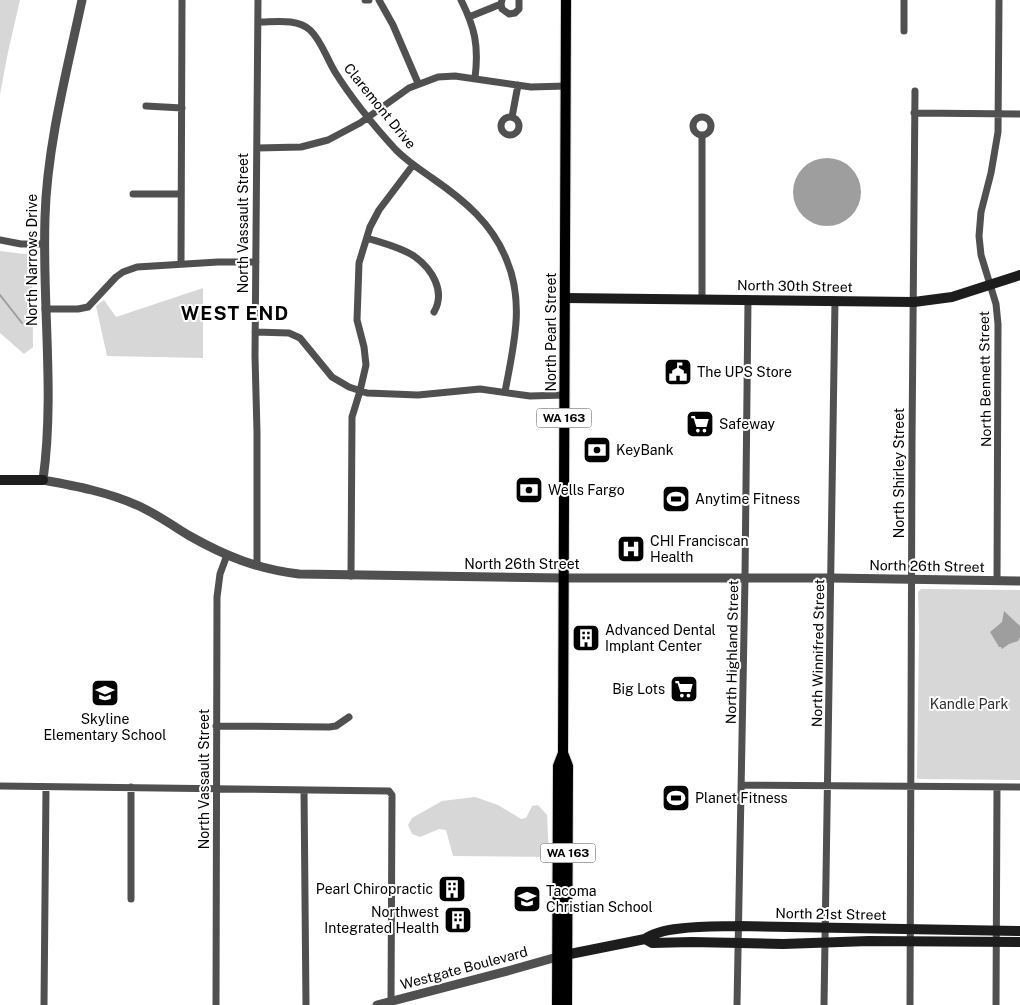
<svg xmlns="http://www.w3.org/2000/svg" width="1020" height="1005" font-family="'Public Sans',sans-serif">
<rect width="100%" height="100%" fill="#fff"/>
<!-- green -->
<path fill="#d7d7d7" d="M0 0H20L8 52 0 94Z
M0 251 32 255 33 347 24 354 0 333Z
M203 288V358L107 356 96 306 104 300 116 317Z
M921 589 1020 590V780L919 779 917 778 919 630 918 592Z
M475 797 498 805 521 819 526 818 532 806 538 805 547 815 549 857 453 856 446 830 439 829 420 837 412 834 408 825 412 818 442 801Z"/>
<!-- water -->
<path fill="#9e9e9e" d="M793 192a34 34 0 1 1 68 0a34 34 0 1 1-68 0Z
M1004 611 1020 626V637L1018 641 1009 644 1002 649 1001 647H999L990 632 1002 622Z"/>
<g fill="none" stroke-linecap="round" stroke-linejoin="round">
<!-- stream -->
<path stroke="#9e9e9e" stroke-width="2" d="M0 295 22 323"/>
<defs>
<path id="primary" d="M566 0 563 753 568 766 567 1005
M557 1005 558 766 563 753"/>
</defs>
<!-- primary casing -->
<use href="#primary" stroke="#dbdbdb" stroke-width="12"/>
<!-- minor -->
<path stroke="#505050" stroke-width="7" d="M365 0H369
M379 0 393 25 418 83
M461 0C475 28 479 46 475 78
M502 0 501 4 502 9 509 14 515 13 519 9V0
M469 17 501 4
M258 22C274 22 297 18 310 30 321 40 327 59 335 72 352 99 374 126 396 150 407 161 419 169 432 178 464 200 493 224 507 261 525 304 513 348 505 392
M904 31V0
M146 106 182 108
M914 113 1020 114
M501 126a9 9 0 1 1 18 0a9 9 0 1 1-18 0Z
M512 117 518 85
M693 126a9 9 0 1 1 18 0a9 9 0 1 1-18 0Z
M257 148 301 147 328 140 360 123 409 88 438 77 455 76 531 87 566 86
M133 194H181
M367 238C382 243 400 247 414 256 432 269 446 291 434 312
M0 240 21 244H44
M181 264 182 0
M702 298V135
M45 309H78L88 307 116 277 123 272 137 267 218 262H256
M255 332 289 333 300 338 332 377 349 387 367 393 418 395 480 389 530 396 565 395
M257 566V432L255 356 258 0
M351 576 352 417 360 391 366 365 364 347 357 320 359 263 370 227 379 210 413 165
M997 581 998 324 996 304 981 255 979 236 981 212 991 173 998 132 999 0
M216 726 329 727 336 726 349 717
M742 785 1020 787
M0 786 389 791 392 795 391 1001
M304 790 306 1005
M131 899V787
M44 1005 46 787
M216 1005 217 597 220 574 227 555
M737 1005 745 578 748 300
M824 1005 835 301
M910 1005 912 442 915 91
M996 1005 997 787"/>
<!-- tertiary -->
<path stroke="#505050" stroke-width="9" d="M82 0C67 70 47 146 45 217 42 305 55 393 43 480 76 486 108 492 139 506 156 514 172 525 188 535 225 556 257 569 299 574L563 578H832L1020 581
M377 1005 511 970 557 957"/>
<!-- secondary -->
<path stroke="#1d1d1d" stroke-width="10" d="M565 298 914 302 952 297 1020 275
M0 480H43
M645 939 652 943 692 942 783 944 869 941 1020 942
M560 956 645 939C663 925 714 927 739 926L1020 931"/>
<!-- primary -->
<use href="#primary" stroke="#000" stroke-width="10"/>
</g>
<!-- icons -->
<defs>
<symbol id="civic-square" viewBox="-11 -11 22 22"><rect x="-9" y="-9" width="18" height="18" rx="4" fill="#000" stroke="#fff"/><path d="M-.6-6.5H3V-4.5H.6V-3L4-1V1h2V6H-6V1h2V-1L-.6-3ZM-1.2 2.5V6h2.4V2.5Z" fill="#fff"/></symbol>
<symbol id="supermarket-square" viewBox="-11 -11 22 22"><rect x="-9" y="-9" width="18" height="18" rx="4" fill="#000" stroke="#fff"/><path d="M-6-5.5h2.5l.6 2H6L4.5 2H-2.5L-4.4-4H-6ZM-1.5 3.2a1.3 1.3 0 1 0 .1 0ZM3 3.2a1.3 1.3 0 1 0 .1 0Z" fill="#fff"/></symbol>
<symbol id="bank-square" viewBox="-11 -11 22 22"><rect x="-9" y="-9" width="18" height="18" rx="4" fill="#000" stroke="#fff"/><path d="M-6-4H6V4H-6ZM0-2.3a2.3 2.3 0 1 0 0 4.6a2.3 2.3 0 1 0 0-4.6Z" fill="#fff"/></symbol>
<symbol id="stadium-square" viewBox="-11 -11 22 22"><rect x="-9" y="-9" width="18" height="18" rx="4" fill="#000" stroke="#fff"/><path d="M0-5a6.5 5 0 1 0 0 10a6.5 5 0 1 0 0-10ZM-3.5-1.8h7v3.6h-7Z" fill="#fff"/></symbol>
<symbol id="hospital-square" viewBox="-11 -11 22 22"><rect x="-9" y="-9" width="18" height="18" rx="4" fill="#000" stroke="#fff"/><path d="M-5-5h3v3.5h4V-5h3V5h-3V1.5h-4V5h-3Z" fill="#fff"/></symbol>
<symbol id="building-square" viewBox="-11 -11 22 22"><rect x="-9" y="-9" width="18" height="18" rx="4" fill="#000" stroke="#fff"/><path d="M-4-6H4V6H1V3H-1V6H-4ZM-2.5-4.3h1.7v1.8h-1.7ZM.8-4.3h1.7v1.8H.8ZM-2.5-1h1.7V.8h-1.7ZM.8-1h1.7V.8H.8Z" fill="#fff"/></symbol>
<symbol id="school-square" viewBox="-11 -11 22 22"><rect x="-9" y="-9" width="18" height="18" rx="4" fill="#000" stroke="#fff"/><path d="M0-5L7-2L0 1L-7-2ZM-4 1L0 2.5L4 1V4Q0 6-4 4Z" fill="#fff"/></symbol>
</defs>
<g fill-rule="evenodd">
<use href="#civic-square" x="662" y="356" width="32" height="32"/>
<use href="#supermarket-square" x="684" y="408" width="32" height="32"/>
<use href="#bank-square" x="581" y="434" width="32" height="32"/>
<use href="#bank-square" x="513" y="474" width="32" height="32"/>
<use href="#stadium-square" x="660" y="483" width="32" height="32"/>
<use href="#hospital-square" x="615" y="533" width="32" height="32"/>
<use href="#building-square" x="570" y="622" width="32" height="32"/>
<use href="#supermarket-square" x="668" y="673" width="32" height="32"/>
<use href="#school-square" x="89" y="677" width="32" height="32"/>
<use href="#stadium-square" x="660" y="782" width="32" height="32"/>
<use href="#building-square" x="436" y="873" width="32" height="32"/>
<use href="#school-square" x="511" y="883" width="32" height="32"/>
<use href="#building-square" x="442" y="904" width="32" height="32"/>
</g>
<g text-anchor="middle" stroke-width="4" stroke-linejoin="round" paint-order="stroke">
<!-- shield labels -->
<g fill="#fff" stroke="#4c4c4c" stroke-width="1">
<rect x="536.5" y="408.5" width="55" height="19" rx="4"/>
<rect x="540.5" y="843.5" width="55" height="19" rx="4"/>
</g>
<g font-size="12" font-weight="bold" fill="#000">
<text x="564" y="422">WA 163</text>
<text x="568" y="857">WA 163</text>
</g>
<!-- street labels -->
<g font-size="14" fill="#000" stroke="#fff">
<text transform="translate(380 106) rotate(51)" y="5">Claremont Drive</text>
<text transform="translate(243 223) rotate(-90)" y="5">North Vassault Street</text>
<text transform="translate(32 260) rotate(-90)" y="5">North Narrows Drive</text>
<text transform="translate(795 286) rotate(1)" y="5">North 30th Street</text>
<text transform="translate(551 332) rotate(-90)" y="5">North Pearl Street</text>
<text transform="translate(985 379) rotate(-91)" y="5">North Bennett Street</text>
<text transform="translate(899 473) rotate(-90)" y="5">North Shirley Street</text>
<text x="522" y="569">North 26th Street</text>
<text transform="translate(927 566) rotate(1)" y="5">North 26th Street</text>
<text transform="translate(732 652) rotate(-89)" y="5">North Highland Street</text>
<text transform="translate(818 653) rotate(-89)" y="5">North Winnifred Street</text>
<text transform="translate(204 779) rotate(-90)" y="5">North Vassault Street</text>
<text transform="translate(831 914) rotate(1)" y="5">North 21st Street</text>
<text transform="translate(464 968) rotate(-15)" y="5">Westgate Boulevard</text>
</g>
<!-- poi labels -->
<g font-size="14" fill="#000" stroke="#fff" text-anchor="start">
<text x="697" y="377">The UPS Store</text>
<text x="719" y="429">Safeway</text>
<text x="616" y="455">KeyBank</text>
<text x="548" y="495">Wells Fargo</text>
<text x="695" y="504">Anytime Fitness</text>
<text x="650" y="546">CHI Franciscan<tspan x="650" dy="16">Health</tspan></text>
<text x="605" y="635">Advanced Dental<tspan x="605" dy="16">Implant Center</tspan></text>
<text x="665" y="694" text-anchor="end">Big Lots</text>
<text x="105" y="724" text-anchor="middle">Skyline<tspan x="105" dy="16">Elementary School</tspan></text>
<text x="695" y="803">Planet Fitness</text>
<text x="433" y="894" text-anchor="end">Pearl Chiropractic</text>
<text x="546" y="896">Tacoma<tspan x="546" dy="16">Christian School</tspan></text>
<text x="439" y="917" text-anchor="end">Northwest<tspan x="439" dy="16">Integrated Health</tspan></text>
</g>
<!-- park labels -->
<g font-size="14" fill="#2e2e2e" stroke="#fff">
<text x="969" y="709">Kandle Park</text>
</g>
<!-- district labels -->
<g font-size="19" font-weight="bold" letter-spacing="1" fill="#000" stroke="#fff">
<text x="235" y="320">WEST END</text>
</g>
</g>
</svg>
